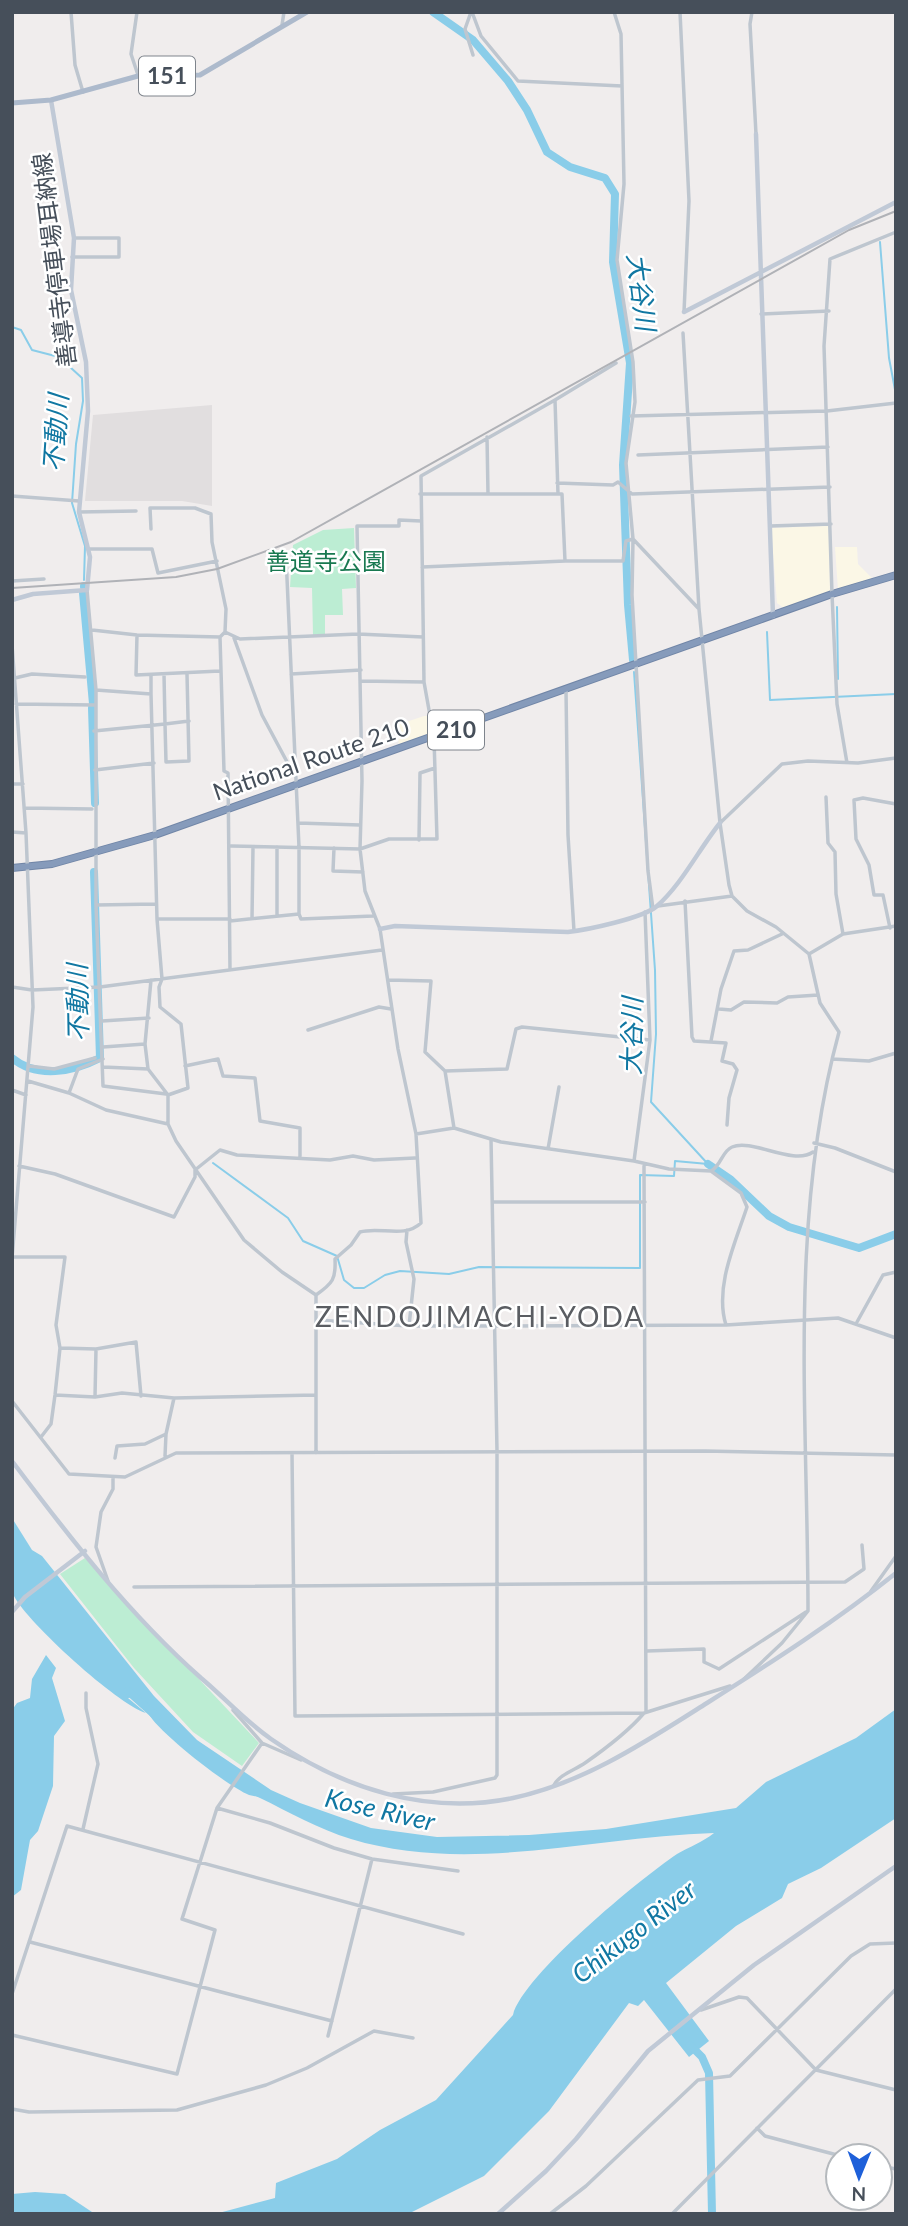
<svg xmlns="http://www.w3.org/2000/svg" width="908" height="2226" font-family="Lato,'Noto Sans JP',sans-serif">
<rect width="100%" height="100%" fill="#f0eded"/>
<!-- commercial -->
<path fill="#fbf7e6" d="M829 526 830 593 785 609 777 603 771 528Z
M835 547H857L858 564 873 579 838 590Z
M424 716H430L432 734 399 747 397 725Z"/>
<!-- education -->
<path fill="#e1dedf" d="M212 405V506L182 501H85L93 415Z"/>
<!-- green -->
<path fill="#bcedd3" d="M354 528 356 588 342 589 343 615H325V634L313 635 312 588 290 587 293 545 323 530Z
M85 1558 259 1743 242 1766 193 1732 134 1668 60 1574Z"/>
<!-- water -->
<path fill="#8acde9" d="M12 1518 32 1550 42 1556 154 1696 197 1740 271 1790 300 1803 371 1828 437 1837 529 1835 606 1829 736 1808 766 1782 856 1738 896 1709V1818L821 1868 788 1884 782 1898 736 1926 666 1983 709 2041 689 2057 644 2000 638 2006 629 2003 549 2111 484 2176 408 2214H215L275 2198 276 2183 337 2159 380 2130 436 2100 513 2015C523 1975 640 1879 677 1854 689 1847 703 1842 714 1833 595 1836 470 1875 351 1839 318 1829 289 1812 260 1798 256 1796 253 1796 249 1795 227 1786 158 1732 148 1713L153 1712 136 1697 128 1698 146 1713C117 1704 28 1623 14 1596 9 1588 12 1534 12 1518Z
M46 1655 56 1668 52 1678 65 1721 54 1736 53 1786 38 1831 30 1840 21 1890 12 1897V1710L17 1703 30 1698 32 1679Z
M35 2192 65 2194 95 2214H12V2194Z"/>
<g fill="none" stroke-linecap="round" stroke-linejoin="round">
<!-- stream -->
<path stroke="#8acde9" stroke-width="2" d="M880 242 889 358 896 395
M12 327 21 330 32 350 59 357 82 378 83 401 76 444 72 503 85 546 84 580
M837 607 838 679
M767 632 770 700 896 694
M634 672 655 970 656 1034 651 1102 707 1163
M213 1163 288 1218 303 1241 337 1256 344 1280 354 1288H364L385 1275 400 1271 449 1274 479 1267 640 1268V1175L674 1176 675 1161 708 1164"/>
<!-- river -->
<path stroke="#8acde9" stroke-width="8" d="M433 12 473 40 508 81 527 110 547 152 570 167 605 178 615 194 613 262 630 363 623 465 628 605 633 660
M84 587V586
M83 593 93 704
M92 708 95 803
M12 1058C37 1079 73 1072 100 1058L94 872
M708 1164 730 1179 769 1216 789 1227 859 1248 896 1234
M128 1691 157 1717
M690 2045 702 2057 709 2073 712 2214"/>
<defs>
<path id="highway" d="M12 868 52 864 155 835 832 594 896 575"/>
</defs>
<!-- highway casing -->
<use href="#highway" stroke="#7186a7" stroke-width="8"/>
<!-- street -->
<path stroke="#bec6cf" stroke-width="3.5" d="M71 12 75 65 83 92
M137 12 131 54 138 75
M175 12H191
M471 12 465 29 473 55
M472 12 481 36 518 81 622 86
M614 12 621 34 624 184 617 260 633 362 635 402 626 463 633 539 632 595 648 871 653 909
M680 12 689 201 684 312
M752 12 750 24 756 134
M282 25 284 12
M72 257H119V238H74
M761 314 829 311
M683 333 699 609 720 823 729 885 732 896 747 911 776 927 809 954 820 1003 839 1032C788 1219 808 1419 808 1611L782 1643 744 1679
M555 400 616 363
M631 416 827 411 896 403
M487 437 488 494
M638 455 828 447
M557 483 613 485 618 482 632 494 830 487
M420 494H562L565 561H623L626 541 633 539
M12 496 79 501
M79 512 136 511
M770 526 831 524
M151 529 150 508H195L211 514 212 542 226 609 225 632 220 637 224 771 228 773 230 970
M633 539 699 609
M89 549H152L158 573 217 561
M422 567 565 561
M12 581 44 579
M87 590 96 690V905L103 1086 166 1094
M92 630 137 635 220 637
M225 632 240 639 358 634 423 637
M137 635 136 675 220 671
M234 638 262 715 293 773
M12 645 26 833 33 1007 12 1258
M164 674 165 724 189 721
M291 674 361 670
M15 678 32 674 85 677
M361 681 424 682
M96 690 151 694V675
M566 690 568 835 574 931
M151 694 157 919 162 979 159 987 160 1007 181 1024 188 1088 168 1095
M16 704 95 705
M94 731 165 724 166 762 189 761 187 674
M847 763 837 704 832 594 824 346 830 259 896 232
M95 770 154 763
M12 784H23
M826 797 828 843 835 852 836 894 843 934
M24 808 92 809
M298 823 360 825
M720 823 782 764 808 761 858 763 896 758
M12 832 26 833
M419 840 420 773 435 768
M231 846 360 849 389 839H437L434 738 424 682 421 476 555 400 558 494
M277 847V915
M334 848 333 871 363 872
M685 901 692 1037 694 1041 726 1043 722 1061 733 1064 737 1070 729 1098 727 1125
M96 905 156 904
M658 906 732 896
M299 914 301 919 373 916
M157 919H230
M252 919 253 847
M230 921 299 914V847L286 556
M890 928 883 895H874L869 865 856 839 854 800 863 798 896 804
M809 954 843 934 896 926
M151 980 145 1044 148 1069 168 1095V1124L176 1141 244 1240 282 1272 316 1295
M388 980 431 981 425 1052 445 1071 454 1128
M12 987 32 990 100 987 382 950
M719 1009 731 1010 744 1002 777 1003 788 997 818 995
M102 1021 149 1018
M308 1030 379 1007 391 1009
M711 1041 721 989 734 951 748 950 782 934
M103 1047 145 1044
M832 1059 869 1061 896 1053
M29 1066 54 1069 95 1058
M185 1066 218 1059 223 1076 255 1078 260 1121 300 1128V1156
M103 1067 148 1069
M445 1071 507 1069 516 1029 522 1027 650 1040
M28 1081 69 1093 106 1110 168 1124
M12 1090 26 1095
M69 1093 78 1069 103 1059
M416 1134 454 1128 501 1142 634 1161 669 1169 711 1171 741 1193 747 1207C736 1241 714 1287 726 1325
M814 1143 835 1148 896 1172
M548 1149 559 1087
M634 1161 650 1040 645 912
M19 1166 55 1174 174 1217 195 1177V1170L220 1150 237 1155 330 1160 353 1156 374 1160 415 1158
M644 1166 646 1712
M711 1171C721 1166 722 1151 732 1147 752 1138 793 1166 813 1152
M493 1202H645
M407 1230 406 1242 414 1279 409 1326
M12 1257H65L56 1325 60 1348 55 1395 51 1424 41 1437
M316 1295C333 1283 336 1279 335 1259L351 1245 360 1232C380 1226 404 1239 421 1223L416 1134 398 1049 380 929 365 891 360 849 362 781 357 526H399V520L421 521
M317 1320 409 1326H492L726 1325 838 1318 896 1338
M857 1322 883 1275 896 1272
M60 1348 96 1349 136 1342 141 1396
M55 1395 95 1397 122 1393 174 1398 316 1395
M95 1397 96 1349
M12 1401 69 1474 125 1477 176 1453 705 1451 896 1455
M292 1453 295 1716 644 1713 730 1686
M316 1453V1295
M165 1456 166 1434
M115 1458 117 1446 145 1444 166 1434 174 1398
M108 1581 96 1547 101 1512 113 1489V1478
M134 1587 845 1582 864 1569 862 1545
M871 1591 896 1556
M647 1651 704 1649V1662L719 1669 806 1612
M233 1710 262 1743 301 1760
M554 1785C560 1774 575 1770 585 1763 605 1749 628 1732 644 1713
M393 1794 433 1792 495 1778 497 1775V1451L491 1139
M217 1808 270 1823 334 1848 372 1859 458 1871
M83 1829 98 1764 86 1708V1693
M30 1942 332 2021
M12 1994 67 1826 463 1934
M701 2010 739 1997 747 1998 816 2070 896 2090
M12 2035 177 2074 215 1930 182 1919 217 1808 262 1743
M328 2036 372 1859
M12 2109 29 2112 177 2110 266 2085 307 2068 374 2031 413 2038
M757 2128 765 2136 841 2156
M880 2166 896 2169
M550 2214 586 2186 698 2080 730 2076 851 1956 870 1944 896 1943
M672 2214 896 1989"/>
<!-- secondary -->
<path stroke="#c0c9d6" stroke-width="4.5" d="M756 134 773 616
M684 312 896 202
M12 600 33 594 87 590 90 557 79 512 88 411 86 362 71 290 74 238 51 100
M380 929 395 926 568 932C586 930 644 918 657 906 682 884 699 849 720 823
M12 1461C70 1538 129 1614 201 1678 225 1698 245 1721 271 1739 341 1788 427 1816 513 1798 584 1783 647 1741 707 1703 772 1662 836 1621 896 1573
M12 1612 25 1597 85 1551
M498 2214 546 2171 576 2139 648 2051 754 1965 896 1866"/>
<!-- primary -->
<path stroke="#adbacc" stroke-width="5" d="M12 103 51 100 138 76 200 75 307 12"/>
<!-- highway -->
<use href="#highway" stroke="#869bbb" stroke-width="6"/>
<!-- rail -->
<path stroke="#b0b2b7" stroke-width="2" d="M12 588 176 577 217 569 291 542 849 230 896 211"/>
</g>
<g text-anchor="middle" stroke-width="5" stroke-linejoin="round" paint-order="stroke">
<!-- shield labels -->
<g fill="#fff" stroke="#7e848c" stroke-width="2">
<rect x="139" y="56.5" width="56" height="39" rx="5"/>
<rect x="428" y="710.5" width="56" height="39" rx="5"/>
</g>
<g font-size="23" font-weight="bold" fill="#464f5a">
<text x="167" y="84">151</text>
<text x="456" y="738">210</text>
</g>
<!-- street labels -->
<g font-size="24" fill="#464f5a" stroke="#fff">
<text transform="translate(55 260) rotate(-97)" y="8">善導寺停車場耳納線</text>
<text transform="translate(311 760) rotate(-19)" y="8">National Route 210</text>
</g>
<!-- park labels -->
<g font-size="24" fill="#197951" stroke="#fff">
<text x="326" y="570">善道寺公園</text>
</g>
<!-- water labels -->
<g font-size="26" font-style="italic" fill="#1077a2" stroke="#fff">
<text transform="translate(641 292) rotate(83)" y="9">大谷川</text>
<text transform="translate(56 433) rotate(-86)" y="9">不動川</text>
<text transform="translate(78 1003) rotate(-91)" y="9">不動川</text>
<text transform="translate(632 1036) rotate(-89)" y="9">大谷川</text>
<text transform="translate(380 1810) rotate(13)" y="9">Kose River</text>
<text transform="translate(634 1932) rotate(-38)" y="9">Chikugo River</text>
</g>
<!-- quarter labels -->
<g font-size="28" letter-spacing="2" fill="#5a5d62" stroke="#fff">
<text x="480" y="1327">ZENDOJIMACHI-YODA</text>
</g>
</g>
<!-- border -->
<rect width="908" height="2226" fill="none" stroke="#464f5a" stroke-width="28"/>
<!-- north arrow -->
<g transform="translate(859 2177) rotate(181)"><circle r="33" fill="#ffffff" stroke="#b5b9bd" stroke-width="2"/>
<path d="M0-5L12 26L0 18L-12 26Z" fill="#1e60d9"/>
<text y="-10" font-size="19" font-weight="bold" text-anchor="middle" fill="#464f5a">N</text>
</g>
</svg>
